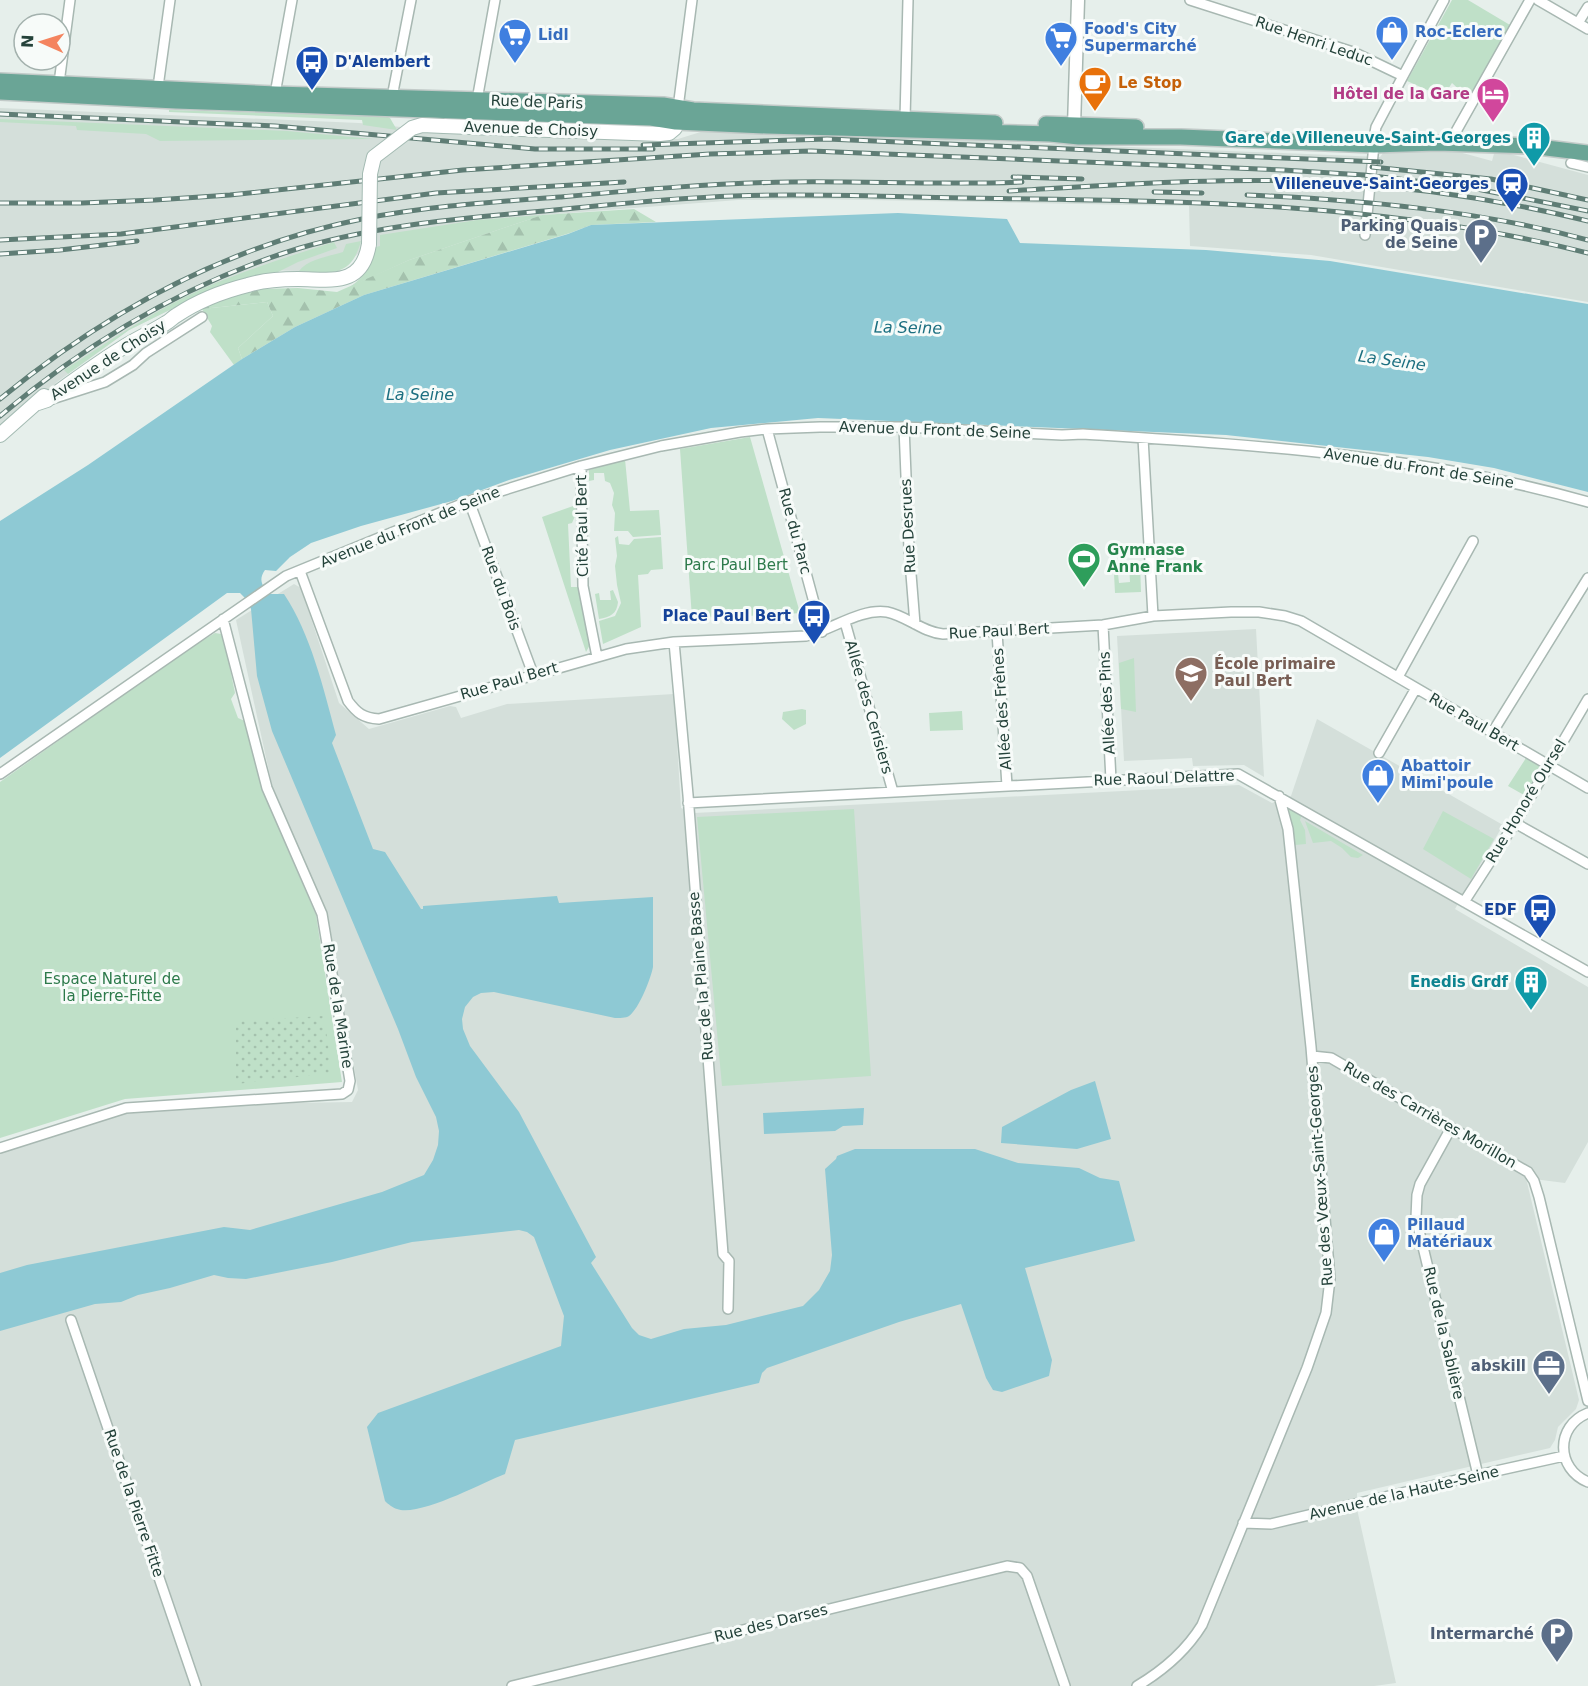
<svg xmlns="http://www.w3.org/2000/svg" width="1588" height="1686" font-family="'DejaVu Sans',sans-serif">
<defs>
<pattern id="forest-firs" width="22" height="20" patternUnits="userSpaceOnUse" patternTransform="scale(1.5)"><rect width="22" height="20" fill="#bfe0c8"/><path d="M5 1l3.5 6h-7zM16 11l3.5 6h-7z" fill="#a4c1ad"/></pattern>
<pattern id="garden-dots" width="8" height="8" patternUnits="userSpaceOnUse" patternTransform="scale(1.5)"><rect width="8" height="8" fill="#bfe0c8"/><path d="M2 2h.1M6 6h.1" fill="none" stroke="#a4c1ad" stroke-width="1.8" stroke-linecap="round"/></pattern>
</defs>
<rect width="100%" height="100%" fill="#e6efeb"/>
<!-- built -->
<path fill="#d4dfda" d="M0 108 359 123 443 131 678 139 707 130 1380 157 1384 152 1438 150 1459 152 1492 161 1495 150 1588 175V302L1311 255 1190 246 1189 206 814 199 738 200 542 215 409 260 364 281 371 271 375 251 359 253 337 272 264 270 204 293 129 330 57 382 38 403 0 431Z
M294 584 301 588 339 703 369 729 450 706 456 707 461 718 507 704 674 694 681 808 694 813 1239 785 1272 803 1291 796 1317 719 1503 825 1455 909 1588 987V1142L1565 1183 1526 1178 1579 1400 1576 1409 1558 1427 1555 1440 1550 1448 1357 1493V1509L1396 1683 1374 1686H0V1152L128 1112 294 1103 352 1102 358 1090 327 911 305 863 272 785 236 620Z
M1256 629 1264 777 1244 765 1193 766 1192 758 1124 761 1117 636Z"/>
<!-- green -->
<path fill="#bfe0c8" d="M1452 0H1468L1510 25 1468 103 1463 99 1464 94 1452 83 1443 97 1407 81Z
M169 110 386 116 390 118 397 130 363 125 362 120 169 112Z
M0 119 287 131 374 139 160 141 146 134 77 130 76 126 0 122Z
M542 215 409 260 350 287C366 275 372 266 376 247L380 246V235L477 220Z
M361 241C351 278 331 273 299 271 308 259 330 256 343 252L346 244Z
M334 242 337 248 298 262 278 272 248 277 204 293 129 330 68 374 64 370C110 341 154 310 204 288 246 270 290 256 334 242Z
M267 302 273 316 238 348 242 359 234 365 210 332 212 326 202 309Z
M750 437 800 613 788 614 787 611 769 615 692 618 680 449Z
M625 459 630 511 659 510 661 535 633 537 628 531H614L615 513 612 505 614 493 610 483 605 481 604 473H594V480L589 481V470Z
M577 498 579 517 575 516 572 523 568 524 571 587H579L585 602 582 605 584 619 588 621 591 643 586 652 542 517 576 505 574 499Z
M618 536 619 544 629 545 634 539 661 537 663 569 651 570 648 574 638 575 641 627 603 644 599 621 615 616 621 603 617 585 615 566 617 556 615 538Z
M1129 564H1140L1141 592 1115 593 1114 574H1118L1119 583 1130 582Z
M613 590 618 602C617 614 610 617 599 619L595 594 599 593 600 600H611L610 591Z
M215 633 221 634 225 644 235 693 231 699 238 718 245 721 264 794 316 915 342 1082 125 1099 0 1138V782L190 648Z
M1134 658 1136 712 1121 709 1119 663Z
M802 709 806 710V724L794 730 782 719 783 712Z
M962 711 963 730 930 731 929 713Z
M1526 758 1539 766 1540 770 1524 795 1508 786Z
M1287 806 1302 814 1300 820 1305 830 1306 844 1295 845 1293 830 1285 807Z
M854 809 871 1076 722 1086 697 817Z
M1443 811 1494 839 1471 879 1423 849Z
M1305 821 1363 855 1358 858 1351 857 1342 848 1331 841 1313 843Z"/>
<!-- forest -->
<path fill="url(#forest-firs)" d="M634 209 656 222 591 225 570 233 364 295 295 327 242 359 238 348 273 316 267 302 202 309 209 303 262 289 298 288 337 292 409 260 542 215Z"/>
<!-- garden -->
<path fill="url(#garden-dots)" d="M324 1016 332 1073 236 1084V1021Z"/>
<!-- water -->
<path fill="#8ec9d4" d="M898 213 1007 219 1020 243 1206 250 1330 261 1588 304V492L1494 468 1428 457 1226 435 818 418 711 428 610 450 509 480 452 501 361 526 311 543 290 557 276 571 265 570C258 580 262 586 270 594H284C311 635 323 687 336 735L332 743 373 849 385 852 421 909H423V906L557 896 559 903 653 897V967C651 978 639 1009 629 1016 626 1018 619 1018 615 1018L494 992 481 993 473 997 465 1007 462 1019 463 1029 470 1046 519 1112 596 1257 591 1263 632 1328 639 1335 651 1339 684 1329 726 1325 803 1306 819 1290 830 1271 832 1255 825 1169 836 1159 837 1156 855 1149H975L1018 1163 1079 1168 1100 1178 1119 1181 1135 1241 1025 1268 1052 1360 1049 1376 1002 1392 993 1390 986 1378 961 1304 899 1322 767 1368 762 1373 759 1383 515 1440 505 1474C482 1483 419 1517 397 1509 393 1508 388 1504 385 1501L367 1427 378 1413 561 1346 564 1316 534 1237 527 1232 519 1230 412 1242 332 1262 246 1279 228 1278 214 1275 170 1288 138 1295 121 1302 95 1304 0 1331V1273L27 1265 224 1227 250 1230 382 1192 424 1175 433 1160 438 1145 439 1131 436 1117 416 1077 398 1029 272 731 257 676 251 609 246 599 240 593H227L0 758V521L88 465 242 359 295 327 364 295 568 234 591 225Z
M1095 1081 1111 1139 1077 1149 1001 1143 1002 1127 1071 1090Z
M864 1108 863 1125 843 1126 835 1131 764 1134 763 1113Z"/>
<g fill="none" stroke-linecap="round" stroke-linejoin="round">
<defs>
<path id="minor" d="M1190 0 1353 52 1403 76
M1538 0 1588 29
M1578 23 1588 7
M59 83 70 0
M160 91 158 87 170 0
M275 94 292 0
M392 97 411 0
M477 100 495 0
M678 108 692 0
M905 119 908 0
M1454 135 1530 0
M1374 138 1376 127 1403 76 1444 0
M1571 163 1588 167
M1365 235 1374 145
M52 399 105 382 133 365 146 353 202 317
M904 427 909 549 915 624
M767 429 822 632
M1143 438 1153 616
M581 466 583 586 597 657
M469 501 533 674
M300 571 348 701C357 713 363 718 379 719L626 649 674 642 806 636C832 630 860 608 887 612 907 616 922 632 943 634L1103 625 1153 616 1231 612H1259L1285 616 1301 621 1588 788
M845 622 893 792
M1103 625 1111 780
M997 632 1007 786
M674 642 688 795 723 1254 729 1261 728 1309
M1398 677 1473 541
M1492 733 1588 578
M1379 753 1416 688
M0 774 286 576 469 501 581 466 661 446 740 432 767 429 820 427H904L1062 435 1083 434C1252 445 1425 455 1588 502
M688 803 1238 774 1588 972
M1515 823 1588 864
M1464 902 1515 823 1588 699
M1312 1056 1331 1058 1528 1172 1534 1181 1539 1197 1588 1401
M1451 1128 1420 1184 1417 1195 1416 1218 1478 1475
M0 1148 126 1108 342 1094 348 1090 350 1081 322 914 267 788 223 619
M71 1320 196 1686
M1588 1413C1555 1426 1556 1469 1588 1482
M1243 1523 1271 1524 1478 1475 1564 1456
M512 1686 1007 1566 1020 1568 1027 1576 1065 1686
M1137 1686C1164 1670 1186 1651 1202 1625L1307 1368 1326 1313 1330 1279 1311 1047 1288 829 1279 796"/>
<path id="tertiary" d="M1077 133 1074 126 1078 0"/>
<path id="secondary" d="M444 126 660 134 669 133 675 128 677 113
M38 403 47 400C72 382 96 364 122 348 136 339 152 332 166 323 170 321 173 317 177 315 198 301 224 291 248 285 264 280 281 279 298 279 330 279 362 288 369 244
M0 435 44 396"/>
<path id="primary" d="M0 81 275 94 663 105 693 110 995 123
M0 92 176 101 651 118 676 122 767 126 1050 134 1079 137H1181L1374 145 1437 143 1530 146 1588 153
M1046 124 1136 127"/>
</defs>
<!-- minor casing -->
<use href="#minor" stroke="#a8b8b2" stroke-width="12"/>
<!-- tertiary casing -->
<use href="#tertiary" stroke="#a8b8b2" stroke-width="15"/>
<!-- secondary casing -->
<use href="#secondary" stroke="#a4bbb3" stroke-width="16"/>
<!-- primary casing -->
<use href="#primary" stroke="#c2cac8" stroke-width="18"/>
<!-- minor -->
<use href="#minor" stroke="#fff" stroke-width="9"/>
<!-- tertiary -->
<use href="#tertiary" stroke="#fff" stroke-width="12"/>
<!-- secondary -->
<use href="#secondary" stroke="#fff" stroke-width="14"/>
<!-- primary -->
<use href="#primary" stroke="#6aa596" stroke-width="15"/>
<defs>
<path id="rail" d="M0 114 275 126 535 149H653
M643 145 827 139 1381 162
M1372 167 1491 179 1588 200
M1013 177 1082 179
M1009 191C1115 185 1222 177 1327 182 1415 187 1502 200 1588 221
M1154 192 1202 193
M1247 195C1362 200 1476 210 1588 240
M0 203H82L155 200 230 195 463 170 710 154 811 151 1283 170 1364 175 1467 187 1588 211
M0 240 121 234 436 193 624 182
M0 254 60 250 137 241
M0 399C106 312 227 246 362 219 427 206 494 202 560 197 637 190 713 183 790 182 867 181 944 185 1022 182
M0 416C89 341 188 282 300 248 380 225 462 218 544 211 607 205 670 198 734 196 811 193 888 197 965 198 1174 201 1383 201 1588 253"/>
</defs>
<!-- rail casing -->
<use href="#rail" stroke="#5f7d75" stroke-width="5"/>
<!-- rail -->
<use href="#rail" stroke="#f7fbf9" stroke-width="3" stroke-dasharray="9" stroke-linecap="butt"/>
<defs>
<path id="secondary-bridge" d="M369 244 370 174 374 157 412 128 422 125 444 126"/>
</defs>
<!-- secondary-bridge casing -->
<use href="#secondary-bridge" stroke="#a4bbb3" stroke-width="16" stroke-linecap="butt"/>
<!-- secondary-bridge -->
<use href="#secondary-bridge" stroke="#fff" stroke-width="14"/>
</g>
<!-- icons -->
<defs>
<symbol id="shop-pin" viewBox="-11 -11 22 30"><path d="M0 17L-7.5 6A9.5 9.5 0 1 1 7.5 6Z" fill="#3f7fe0" stroke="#f7fbf9"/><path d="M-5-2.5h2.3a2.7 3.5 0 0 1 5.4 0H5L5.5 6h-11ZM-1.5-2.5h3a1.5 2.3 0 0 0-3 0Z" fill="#fff"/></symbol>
<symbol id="supermarket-pin" viewBox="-11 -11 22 30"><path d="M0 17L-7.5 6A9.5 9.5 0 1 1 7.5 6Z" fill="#3f7fe0" stroke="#f7fbf9"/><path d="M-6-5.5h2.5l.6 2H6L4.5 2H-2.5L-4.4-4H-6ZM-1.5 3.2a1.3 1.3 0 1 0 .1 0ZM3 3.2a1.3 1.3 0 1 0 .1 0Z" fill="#fff"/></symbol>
<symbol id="bus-pin" viewBox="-11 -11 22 30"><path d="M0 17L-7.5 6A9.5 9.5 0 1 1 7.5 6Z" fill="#1a4fb4" stroke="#f7fbf9"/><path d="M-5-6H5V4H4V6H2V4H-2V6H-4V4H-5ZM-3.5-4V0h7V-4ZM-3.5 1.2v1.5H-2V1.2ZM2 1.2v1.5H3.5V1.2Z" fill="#fff"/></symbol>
<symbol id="cafe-pin" viewBox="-11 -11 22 30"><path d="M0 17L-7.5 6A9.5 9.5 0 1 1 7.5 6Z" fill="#e8710a" stroke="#f7fbf9"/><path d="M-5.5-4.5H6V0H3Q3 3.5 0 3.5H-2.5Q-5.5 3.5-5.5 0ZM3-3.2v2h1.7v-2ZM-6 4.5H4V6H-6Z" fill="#fff"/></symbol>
<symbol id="hotel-pin" viewBox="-11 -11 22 30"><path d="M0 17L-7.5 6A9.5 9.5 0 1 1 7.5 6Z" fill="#d1479c" stroke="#f7fbf9"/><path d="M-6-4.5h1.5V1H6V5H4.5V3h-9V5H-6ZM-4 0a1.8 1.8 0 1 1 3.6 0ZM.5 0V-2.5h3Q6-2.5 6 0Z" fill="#fff"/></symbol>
<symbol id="building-pin" viewBox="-11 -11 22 30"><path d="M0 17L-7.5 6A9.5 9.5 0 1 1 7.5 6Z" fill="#0f9aa8" stroke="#f7fbf9"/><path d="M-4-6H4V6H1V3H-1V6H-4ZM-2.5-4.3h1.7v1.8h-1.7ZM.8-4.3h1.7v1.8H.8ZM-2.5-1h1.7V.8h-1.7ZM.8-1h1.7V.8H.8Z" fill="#fff"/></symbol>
<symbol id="station-pin" viewBox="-11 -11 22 30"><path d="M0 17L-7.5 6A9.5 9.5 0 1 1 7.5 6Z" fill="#1a4fb4" stroke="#f7fbf9"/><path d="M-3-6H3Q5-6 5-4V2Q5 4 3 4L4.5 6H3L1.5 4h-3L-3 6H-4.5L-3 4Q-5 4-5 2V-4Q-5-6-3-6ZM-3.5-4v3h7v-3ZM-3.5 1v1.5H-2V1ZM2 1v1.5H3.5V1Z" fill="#fff"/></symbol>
<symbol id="parking-pin" viewBox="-11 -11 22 30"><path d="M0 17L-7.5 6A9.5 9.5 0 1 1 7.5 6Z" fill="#5c6f8a" stroke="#f7fbf9"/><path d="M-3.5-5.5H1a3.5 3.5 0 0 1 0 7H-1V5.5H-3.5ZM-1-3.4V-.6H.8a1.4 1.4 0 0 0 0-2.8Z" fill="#fff"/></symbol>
<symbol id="stadium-pin" viewBox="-11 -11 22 30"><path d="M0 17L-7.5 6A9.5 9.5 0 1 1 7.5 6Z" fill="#2e9e5b" stroke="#f7fbf9"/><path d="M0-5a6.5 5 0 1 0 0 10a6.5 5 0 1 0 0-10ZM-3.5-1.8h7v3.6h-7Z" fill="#fff"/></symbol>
<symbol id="school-pin" viewBox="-11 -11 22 30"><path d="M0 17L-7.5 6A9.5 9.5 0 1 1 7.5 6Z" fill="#8d6e63" stroke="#f7fbf9"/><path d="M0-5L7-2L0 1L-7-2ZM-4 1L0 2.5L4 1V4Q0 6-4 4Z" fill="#fff"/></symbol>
<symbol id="office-pin" viewBox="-11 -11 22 30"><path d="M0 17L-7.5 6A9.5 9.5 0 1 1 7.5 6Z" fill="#5c6f8a" stroke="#f7fbf9"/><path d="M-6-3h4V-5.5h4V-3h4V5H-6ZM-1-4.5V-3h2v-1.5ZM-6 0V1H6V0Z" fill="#fff"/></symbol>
</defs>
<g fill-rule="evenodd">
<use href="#shop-pin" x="1373" y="13" width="38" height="52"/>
<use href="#supermarket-pin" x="496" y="16" width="38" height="52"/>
<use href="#supermarket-pin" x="1042" y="19" width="38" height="52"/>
<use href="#bus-pin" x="293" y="43" width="38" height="52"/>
<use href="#cafe-pin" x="1076" y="64" width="38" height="52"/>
<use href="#hotel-pin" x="1474" y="75" width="38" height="52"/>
<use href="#building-pin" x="1515" y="119" width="38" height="52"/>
<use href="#station-pin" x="1493" y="165" width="38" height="52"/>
<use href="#parking-pin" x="1462" y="216" width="38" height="52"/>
<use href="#stadium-pin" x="1065" y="540" width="38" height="52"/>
<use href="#bus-pin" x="795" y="597" width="38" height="52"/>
<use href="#school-pin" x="1172" y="654" width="38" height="52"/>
<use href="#shop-pin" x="1359" y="756" width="38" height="52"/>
<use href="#bus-pin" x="1521" y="891" width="38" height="52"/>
<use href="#building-pin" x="1512" y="963" width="38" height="52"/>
<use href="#shop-pin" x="1365" y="1215" width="38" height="52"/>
<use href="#office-pin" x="1530" y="1347" width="38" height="52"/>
<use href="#parking-pin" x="1538" y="1615" width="38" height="52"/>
</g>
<g text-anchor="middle" stroke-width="6" stroke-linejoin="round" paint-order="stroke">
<!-- shop labels -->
<g font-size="15" font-weight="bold" fill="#366cbe" stroke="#f7fbf9" text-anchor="start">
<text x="1084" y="34">Food's City<tspan x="1084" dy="17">Supermarché</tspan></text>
<text x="1415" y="37">Roc-Eclerc</text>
<text x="538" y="40">Lidl</text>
<text x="1401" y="771">Abattoir<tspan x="1401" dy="17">Mimi'poule</tspan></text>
<text x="1407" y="1230">Pillaud<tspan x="1407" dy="17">Matériaux</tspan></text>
</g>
<!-- street labels -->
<g font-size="15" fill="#24423a" stroke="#f7fbf9">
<text transform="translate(1314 41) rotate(19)" y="5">Rue Henri Leduc</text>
<text transform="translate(537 102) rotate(2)" y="5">Rue de Paris</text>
<text transform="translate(531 129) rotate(2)" y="5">Avenue de Choisy</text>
<text transform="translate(108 360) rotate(-33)" y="5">Avenue de Choisy</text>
<text transform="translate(935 430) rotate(2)" y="5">Avenue du Front de Seine</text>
<text transform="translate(1419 468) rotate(9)" y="5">Avenue du Front de Seine</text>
<text transform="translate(582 526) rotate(-91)" y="5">Cité Paul Bert</text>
<text transform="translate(908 526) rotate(-93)" y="5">Rue Desrues</text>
<text transform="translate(410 527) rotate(-22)" y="5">Avenue du Front de Seine</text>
<text transform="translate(795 531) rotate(75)" y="5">Rue du Parc</text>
<text transform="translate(501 588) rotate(70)" y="5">Rue du Bois</text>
<text transform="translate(999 631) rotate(-3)" y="5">Rue Paul Bert</text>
<text transform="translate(509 681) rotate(-16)" y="5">Rue Paul Bert</text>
<text transform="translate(1107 703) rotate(-93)" y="5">Allée des Pins</text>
<text transform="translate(869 707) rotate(74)" y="5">Allée des Cerisiers</text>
<text transform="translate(1002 709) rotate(-94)" y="5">Allée des Frênes</text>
<text transform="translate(1474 722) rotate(30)" y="5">Rue Paul Bert</text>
<text transform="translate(1164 778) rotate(-2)" y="5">Rue Raoul Delattre</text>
<text transform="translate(1526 801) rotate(-59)" y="5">Rue Honoré Oursel</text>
<text transform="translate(701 976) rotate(-95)" y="5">Rue de la Plaine Basse</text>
<text transform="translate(338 1006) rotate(81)" y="5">Rue de la Marine</text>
<text transform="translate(1430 1115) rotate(30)" y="5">Rue des Carrières Morillon</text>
<text transform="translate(1320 1176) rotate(-94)" y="5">Rue des Vœux-Saint-Georges</text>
<text transform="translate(1444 1333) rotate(77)" y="5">Rue de la Sablière</text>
<text transform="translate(1404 1493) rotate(-13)" y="5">Avenue de la Haute-Seine</text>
<text transform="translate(134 1503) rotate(71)" y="5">Rue de la Pierre Fitte</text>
<text transform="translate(771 1623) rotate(-14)" y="5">Rue des Darses</text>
</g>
<!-- transit labels -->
<g font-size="15" font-weight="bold" fill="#164399" stroke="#f7fbf9" text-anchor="end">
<text x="335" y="67" text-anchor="start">D'Alembert</text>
<text x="1489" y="189">Villeneuve-Saint-Georges</text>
<text x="791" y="621">Place Paul Bert</text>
<text x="1517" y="915">EDF</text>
</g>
<!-- food labels -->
<g font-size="15" font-weight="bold" fill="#c56008" stroke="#f7fbf9" text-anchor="start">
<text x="1118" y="88">Le Stop</text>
</g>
<!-- hotel labels -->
<g font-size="15" font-weight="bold" fill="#b23c85" stroke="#f7fbf9" text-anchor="end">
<text x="1470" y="99">Hôtel de la Gare</text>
</g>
<!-- culture labels -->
<g font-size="15" font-weight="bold" fill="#0d838f" stroke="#f7fbf9" text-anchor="end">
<text x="1511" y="143">Gare de Villeneuve-Saint-Georges</text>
<text x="1508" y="987">Enedis Grdf</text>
</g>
<!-- service labels -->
<g font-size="15" font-weight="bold" fill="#4e5e75" stroke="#f7fbf9" text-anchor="end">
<text x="1458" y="231">Parking Quais<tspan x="1458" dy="17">de Seine</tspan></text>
<text x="1526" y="1371">abskill</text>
<text x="1534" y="1639">Intermarché</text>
</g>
<!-- leisure labels -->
<g font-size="15" font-weight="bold" fill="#27864d" stroke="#f7fbf9" text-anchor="start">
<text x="1107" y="555">Gymnase<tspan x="1107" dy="17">Anne Frank</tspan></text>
</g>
<!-- park labels -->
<g font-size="15" fill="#2d7a4b" stroke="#f7fbf9">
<text x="736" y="570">Parc Paul Bert</text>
<text x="112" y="984">Espace Naturel de<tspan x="112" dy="17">la Pierre-Fitte</tspan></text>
</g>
<!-- education labels -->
<g font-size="15" font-weight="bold" fill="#785e54" stroke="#f7fbf9" text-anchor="start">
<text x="1214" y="669">École primaire<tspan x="1214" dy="17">Paul Bert</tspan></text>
</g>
<!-- water labels -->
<g font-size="16" font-style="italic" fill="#1c6f80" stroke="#f7fbf9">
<text transform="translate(908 327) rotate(1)" y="6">La Seine</text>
<text transform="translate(1392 360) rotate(8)" y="6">La Seine</text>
<text x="420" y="400">La Seine</text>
</g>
</g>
<!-- north arrow -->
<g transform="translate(42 42) rotate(273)"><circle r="28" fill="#f7fbf9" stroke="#a3b1ad" stroke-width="1.5"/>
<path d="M0-4.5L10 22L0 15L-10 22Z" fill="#f4845f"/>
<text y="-9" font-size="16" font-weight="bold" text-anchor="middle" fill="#24423a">N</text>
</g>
</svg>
